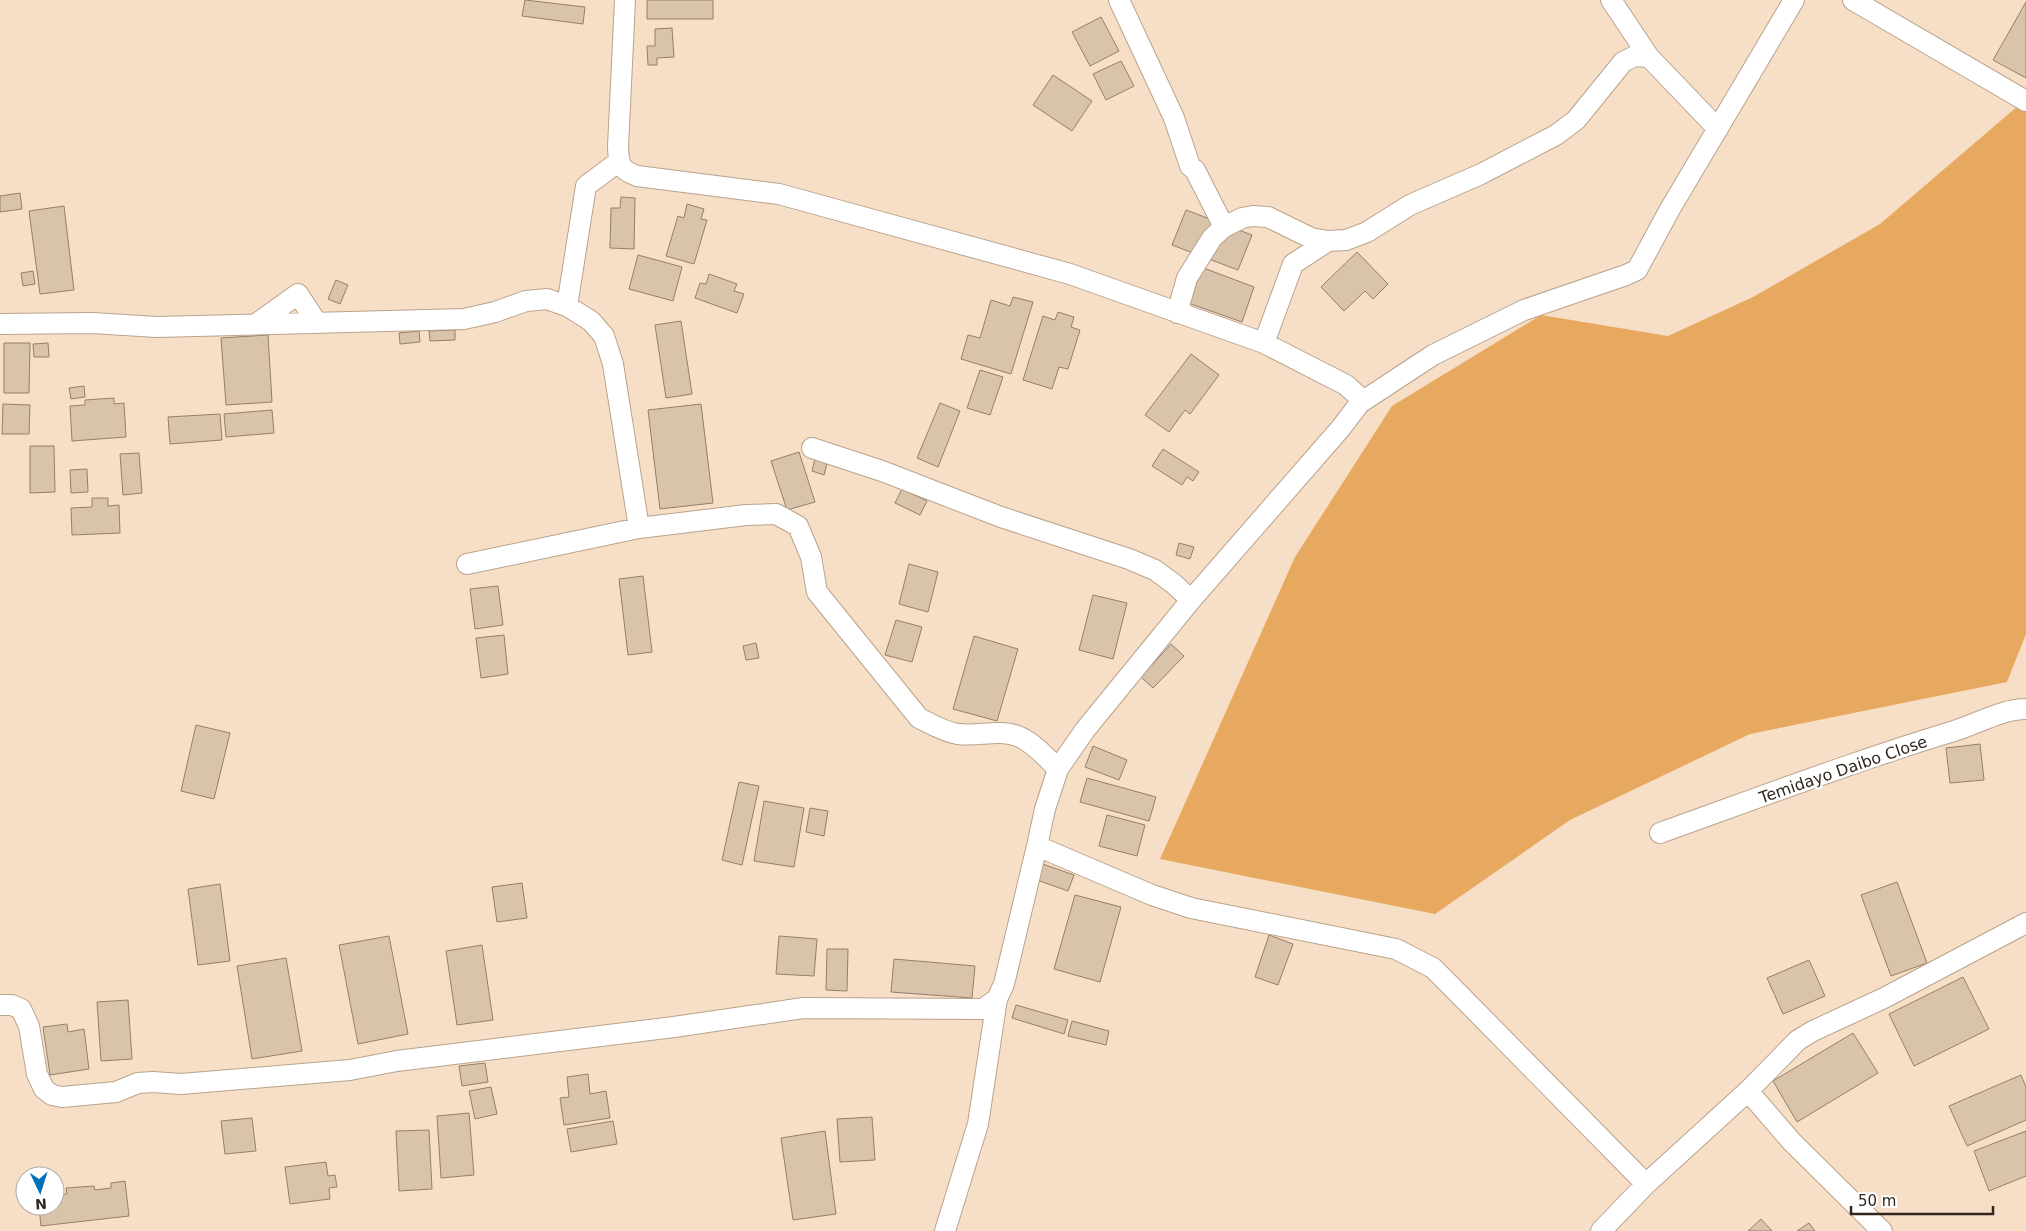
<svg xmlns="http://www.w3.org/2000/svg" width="2026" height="1231" font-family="'DejaVu Sans',sans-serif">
<rect width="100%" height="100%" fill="#f7dfc7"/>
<!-- green -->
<path fill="#e7a85f" d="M2026 99V634L2007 682 1750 734 1570 820 1435 914 1160 859 1295 557 1392 406 1541 315 1668 336 1753 297 1880 224Z"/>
<!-- building -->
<path fill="#dac3ab" stroke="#947f69" d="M525 0 585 7 583 24 522 16Z
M647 0H713V19H647Z
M2026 2V78L1993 60Z
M1101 17 1119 51 1090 66 1072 32Z
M672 28 674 57 657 58V65H648L647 46H655V29Z
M1121 61 1134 86 1106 100 1093 74Z
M1053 75 1092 101 1072 131 1033 105Z
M20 193 22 209 0 212V196Z
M621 197 635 198 634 249 610 248 611 208H620Z
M687 204 704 209 701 219 707 220 694 264 666 256 678 216 684 218Z
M64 206 74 290 40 294 29 211Z
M1186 210 1252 235 1238 270 1172 245Z
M1357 252 1388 284 1373 299 1365 291 1344 311 1321 287Z
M638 255 682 267 673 301 629 289Z
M1201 267 1254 287 1242 322 1188 303Z
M33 271 35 284 23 286 21 273Z
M709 274 737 284 734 291 744 294 737 313 695 298 700 283 706 284Z
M336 280 348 285 340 304 328 299Z
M1013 297 1033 302 1011 374 961 359 968 335 980 338 991 300 1010 306Z
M1058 312 1074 317 1071 327 1080 330 1068 369 1059 367 1052 389 1023 380 1043 316 1055 320Z
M681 321 692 394 666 398 655 325Z
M455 330V340L430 341 429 331Z
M419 331 420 342 400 344 399 333Z
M268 335 272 402 226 405 221 338Z
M4 343H30L29 393H4Z
M48 343 49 357H34L33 344Z
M1191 354 1219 375 1190 414 1185 410 1169 432 1145 415Z
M980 370 1003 377 990 415 967 408Z
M84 386 85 397 71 399 69 388Z
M114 398V404L124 403 126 437 72 441 70 406 85 405V400Z
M940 403 960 411 938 467 917 458Z
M3 404 30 405 29 434H2Z
M701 404 713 503 660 509 648 410Z
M272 410 274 433 226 437 224 414Z
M220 414 222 440 170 444 168 417Z
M30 446H54L55 492 30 493Z
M1163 449 1199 472 1193 481 1187 477 1182 485 1152 466Z
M799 452 815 502 787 510 771 461Z
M139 453 142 493 123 495 120 454Z
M815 459 827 463 824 475 812 471Z
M87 469 88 492 71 493 70 470Z
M902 489 927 501 920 515 895 503Z
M92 498H108V506L119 505 120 533 72 535 71 508 92 507Z
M1179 543 1194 547 1190 559 1176 555Z
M909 564 938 572 928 612 899 604Z
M643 576 652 652 628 655 619 579Z
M498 586 503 625 475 629 470 589Z
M1093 595 1127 603 1113 659 1079 650Z
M896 620 922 627 912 662 885 655Z
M504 635 508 674 481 678 476 638Z
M974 636 1018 649 997 721 953 709Z
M756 643 759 658 746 660 743 646Z
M1171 644 1184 656 1153 688 1141 677Z
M196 725 230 733 214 799 181 791Z
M1980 744 1984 780 1950 783 1946 748Z
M1093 746 1127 760 1119 780 1085 767Z
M1087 778 1156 797 1149 821 1080 802Z
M739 782 759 786 742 865 722 860Z
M764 801 804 808 794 867 754 861Z
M810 808 828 811 824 836 806 832Z
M1107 815 1145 825 1137 856 1099 846Z
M1040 863 1074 875 1068 891 1034 879Z
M1897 882 1927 963 1891 976 1861 895Z
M522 883 527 918 497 922 492 887Z
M220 884 230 961 198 965 188 889Z
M1075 895 1121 907 1100 982 1054 969Z
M1269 935 1293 944 1278 985 1255 977Z
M389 936 408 1034 358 1044 339 945Z
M779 936 817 939 814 976 776 974Z
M482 945 493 1020 457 1025 446 951Z
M827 949H848L847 991 826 990Z
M286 958 302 1051 252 1059 237 966Z
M894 959 975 966 972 998 891 992Z
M1809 960 1825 996 1783 1014 1767 978Z
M1963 977 1989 1029 1914 1066 1889 1014Z
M128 1000 132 1059 101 1061 97 1002Z
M1016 1005 1068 1020 1064 1034 1012 1018Z
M1072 1021 1109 1031 1106 1045 1068 1036Z
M67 1024 68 1032 84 1029 89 1069 50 1075 43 1027Z
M1853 1033 1878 1073 1797 1122 1773 1081Z
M485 1063 488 1082 462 1086 459 1066Z
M588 1074 590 1094 606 1091 610 1118 564 1125 560 1098 569 1097 567 1077Z
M2021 1075 2026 1087V1120L1967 1146 1949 1106Z
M491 1087 497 1114 475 1119 469 1091Z
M469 1113 474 1175 441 1178 437 1116Z
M872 1117 875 1160 840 1162 837 1119Z
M252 1118 256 1151 225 1154 221 1121Z
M613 1121 617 1144 571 1152 567 1129Z
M429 1130 432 1189 399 1191 396 1131Z
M825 1131 836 1214 793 1220 781 1138Z
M2026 1131V1176L1989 1191 1974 1151Z
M326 1162 328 1176 335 1175 337 1187 329 1188 330 1199 290 1204 285 1167Z
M125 1181 129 1216 41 1226 39 1206H55V1195L67 1194 66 1188 94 1186 95 1190 111 1188V1183Z
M1761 1219 1772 1231H1748Z
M1809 1223 1815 1231H1797Z"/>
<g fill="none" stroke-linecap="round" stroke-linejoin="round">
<defs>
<path id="street" d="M625 0 618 147C619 164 619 169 637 176L779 194 1070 274 1264 343 1346 385 1357 395 1360 403
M1119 0 1174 118 1190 166 1195 170 1224 227
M1611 0 1649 57
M1794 0 1670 209 1637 270 1626 275 1524 310 1433 355 1360 403 1340 429 1191 600 1085 730 1058 769 1045 809 1037 846 1152 895 1191 908 1396 949 1433 968 1448 983 1646 1184 1748 1091 1798 1040 1813 1031 1884 998 2026 923
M1853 0 2026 101
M567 306 586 186 618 162
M1177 313 1187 278 1212 238 1224 227 1242 218 1253 216 1268 217 1311 238 1328 241 1346 240 1367 232 1410 205 1481 174 1556 135 1576 120 1623 62 1635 56 1649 57 1718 129
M0 324 92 323 157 327 464 319 495 312 526 301 547 299 567 306 591 321 604 336 613 364 639 528
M256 324 298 294 317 323
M1264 343 1293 264 1328 241
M812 448 882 471 1001 517 1129 559 1155 570 1174 584 1191 600
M467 564 639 528 746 515 776 514 798 526 811 557 817 592 919 718C931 724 944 732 958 734 979 737 999 728 1020 737 1035 744 1047 758 1058 769
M1660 833C1758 798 1855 761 1954 731 1977 724 2002 709 2026 709
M0 1005H12L21 1009 29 1026 37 1074 44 1089 52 1095 62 1097 116 1092 138 1083 153 1082 181 1084 350 1070 397 1061 674 1027 803 1008 983 1009 997 999 1004 984 1037 846
M1748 1091 1792 1142 1882 1231
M945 1231 978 1124 997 999
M1601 1231 1646 1184"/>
</defs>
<!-- street casing -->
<use href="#street" stroke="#b9a38c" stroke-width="22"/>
<!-- street -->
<use href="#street" stroke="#fff" stroke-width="20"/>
</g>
<g text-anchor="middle" stroke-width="5" stroke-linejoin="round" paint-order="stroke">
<!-- street labels -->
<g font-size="16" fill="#2f271d" stroke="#fff">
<text transform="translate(1843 769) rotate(-19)" y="6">Temidayo Daibo Close</text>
</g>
</g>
<!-- north arrow -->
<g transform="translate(40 1191) rotate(176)"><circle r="24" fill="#ffffff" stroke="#aca9a5"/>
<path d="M0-4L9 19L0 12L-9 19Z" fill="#0170bb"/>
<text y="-8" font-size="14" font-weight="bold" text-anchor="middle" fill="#2f271d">N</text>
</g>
<!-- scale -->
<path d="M1851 1206v8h142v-8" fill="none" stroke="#2f271d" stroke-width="2.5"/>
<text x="1858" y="1206" font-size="15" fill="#2f271d" stroke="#ffffff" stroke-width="4" paint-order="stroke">50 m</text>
</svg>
